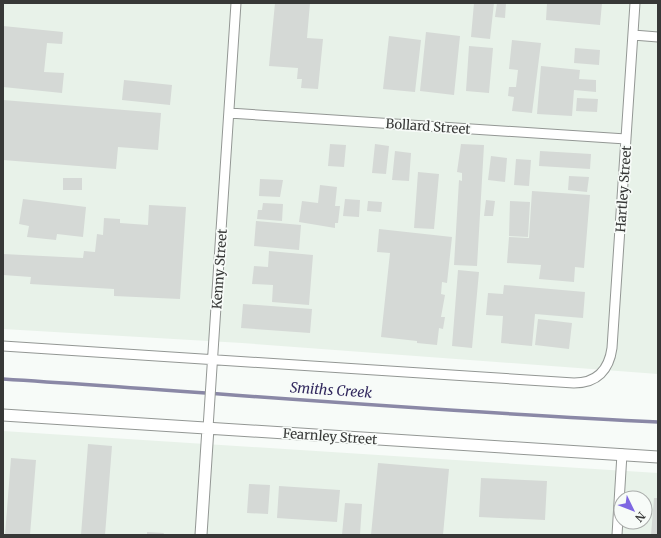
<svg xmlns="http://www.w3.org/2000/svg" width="661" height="538" font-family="Merriweather,serif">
<rect width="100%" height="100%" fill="#f7fbf8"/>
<!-- built -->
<path fill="#e8f2e9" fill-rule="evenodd" d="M3 3H658V374L242 343 3 329Z
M3 431 658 473V535H3ZM621 498H645V522H621Z"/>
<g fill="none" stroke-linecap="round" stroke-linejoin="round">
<!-- stream -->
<path stroke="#8a88a6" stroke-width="3.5" d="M3 379C221 393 440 412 658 422"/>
</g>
<!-- building -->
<path fill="#d5d9d6" d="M275 3H310L307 38 323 39 318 89 301 88 302 79H297L298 68 269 66Z
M474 3H494L490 39 471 37Z
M497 3H506L505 18 495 17Z
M547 3H602L600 25 546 20Z
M3 26 63 32 62 44 47 43 44 72 64 73 62 93 3 87Z
M426 32 460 36 454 95 420 91Z
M389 36 421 40 415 92 383 89Z
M512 40 541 43 532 113 512 111 514 97 508 96 509 87H516L518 70 509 69Z
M469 46 493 48 489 93 466 91Z
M575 48 600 50 599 65 574 63Z
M541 66 580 70 579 79 596 80V92L574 90 572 116 537 114Z
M124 80 172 85 170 105 122 100Z
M577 98 598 99 597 112 576 111Z
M3 100 161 113 158 150 118 147 116 169 3 160Z
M330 144 346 145 344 167 328 166Z
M375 144 389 146 386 174 372 173Z
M461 144 484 145 477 266 454 265 459 180 462 181V173L457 172Z
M395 151 411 153 409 181 392 180Z
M540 151 591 154 590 169 539 166Z
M491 156 507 158 505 182 488 180Z
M516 159 531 160 529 186 514 185Z
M418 172 439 174 434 229 414 228Z
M569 176 589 177 587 192 568 190Z
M63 178H82V190H63Z
M260 179 283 180 280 197 259 196Z
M320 185 337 187 335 206H340L338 223H335V228L299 222 302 201 318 203Z
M532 191 590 195 584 268 575 267 574 282 539 279 541 265 507 263 509 237 529 238Z
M23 199 86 207 83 237 57 234 56 240 27 237 29 226 19 224Z
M345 199 360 200 359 217 343 216Z
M486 200 495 201 493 216H484Z
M368 201 382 202 381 212 367 211Z
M510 201 530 202 528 237 509 236Z
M263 203 283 204 282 221 257 219 258 210H262Z
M149 205 186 207 180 299 114 296V289L30 284 31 277 3 275V254L83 258 84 251 95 252 97 234 103 235 104 218 120 219V223L148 225Z
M256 221 301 225 299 250 254 246Z
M379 229 452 237 447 283 442 282 441 294 445 295 441 317H445L443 329 439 328 437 345 417 343V341L381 337 390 253 377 252Z
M269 251 313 255 309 305 272 302 273 285 252 284 254 266 268 267Z
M458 270 479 272 472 348 452 346Z
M504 285 585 292 583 318 535 314 532 346 501 343 503 316 486 315 488 293 503 294Z
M243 304 312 309 310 333 241 328Z
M538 319 572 323 569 349 535 345Z
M88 444 112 446 105 535H81Z
M11 458 36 460 30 535H5Z
M378 463 449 469 443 535H371Z
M481 478 547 481 545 520 479 517Z
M249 484 270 485 268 514 247 513Z
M279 486 340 490 337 522 277 518Z
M654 498H658V535H651Z
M345 503 362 504 360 535H342Z
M147 532 164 533 163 535H147Z"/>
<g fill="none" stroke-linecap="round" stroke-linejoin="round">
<defs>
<path id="minor" d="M633 35 658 37
M229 113 626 139
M3 346 574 383C597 383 609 370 612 348L635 3
M208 428 236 3
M617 535 622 454"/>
<path id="tertiary" d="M3 415 658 457
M201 535 208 428"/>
</defs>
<!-- minor casing -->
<use href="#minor" stroke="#939794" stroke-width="11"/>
<!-- tertiary casing -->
<use href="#tertiary" stroke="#939794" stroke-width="13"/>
<!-- minor -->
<use href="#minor" stroke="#fff" stroke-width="9"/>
<!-- tertiary -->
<use href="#tertiary" stroke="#fff" stroke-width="11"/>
</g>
<g text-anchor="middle" stroke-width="3.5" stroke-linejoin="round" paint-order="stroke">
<!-- street labels -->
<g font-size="13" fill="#373837" stroke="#f7fbf8">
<text transform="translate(428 126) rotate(4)" y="5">Bollard Street</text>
<text transform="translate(623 189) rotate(-86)" y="5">Hartley Street</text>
<text transform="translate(219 269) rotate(-86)" y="5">Kenny Street</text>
<text transform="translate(330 436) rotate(4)" y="5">Fearnley Street</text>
</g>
<!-- water labels -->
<g font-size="14" font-style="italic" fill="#32295e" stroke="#f7fbf8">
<text transform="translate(331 390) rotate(4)" y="5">Smiths Creek</text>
</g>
</g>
<!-- border -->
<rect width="661" height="538" fill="none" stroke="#373837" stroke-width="8"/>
<!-- north arrow -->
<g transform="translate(633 510) rotate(133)"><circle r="19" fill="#f7fbf8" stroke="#aaadab"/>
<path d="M0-3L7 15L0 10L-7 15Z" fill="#7e67e2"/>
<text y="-6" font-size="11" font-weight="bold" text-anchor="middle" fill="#373837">N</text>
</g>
</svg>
